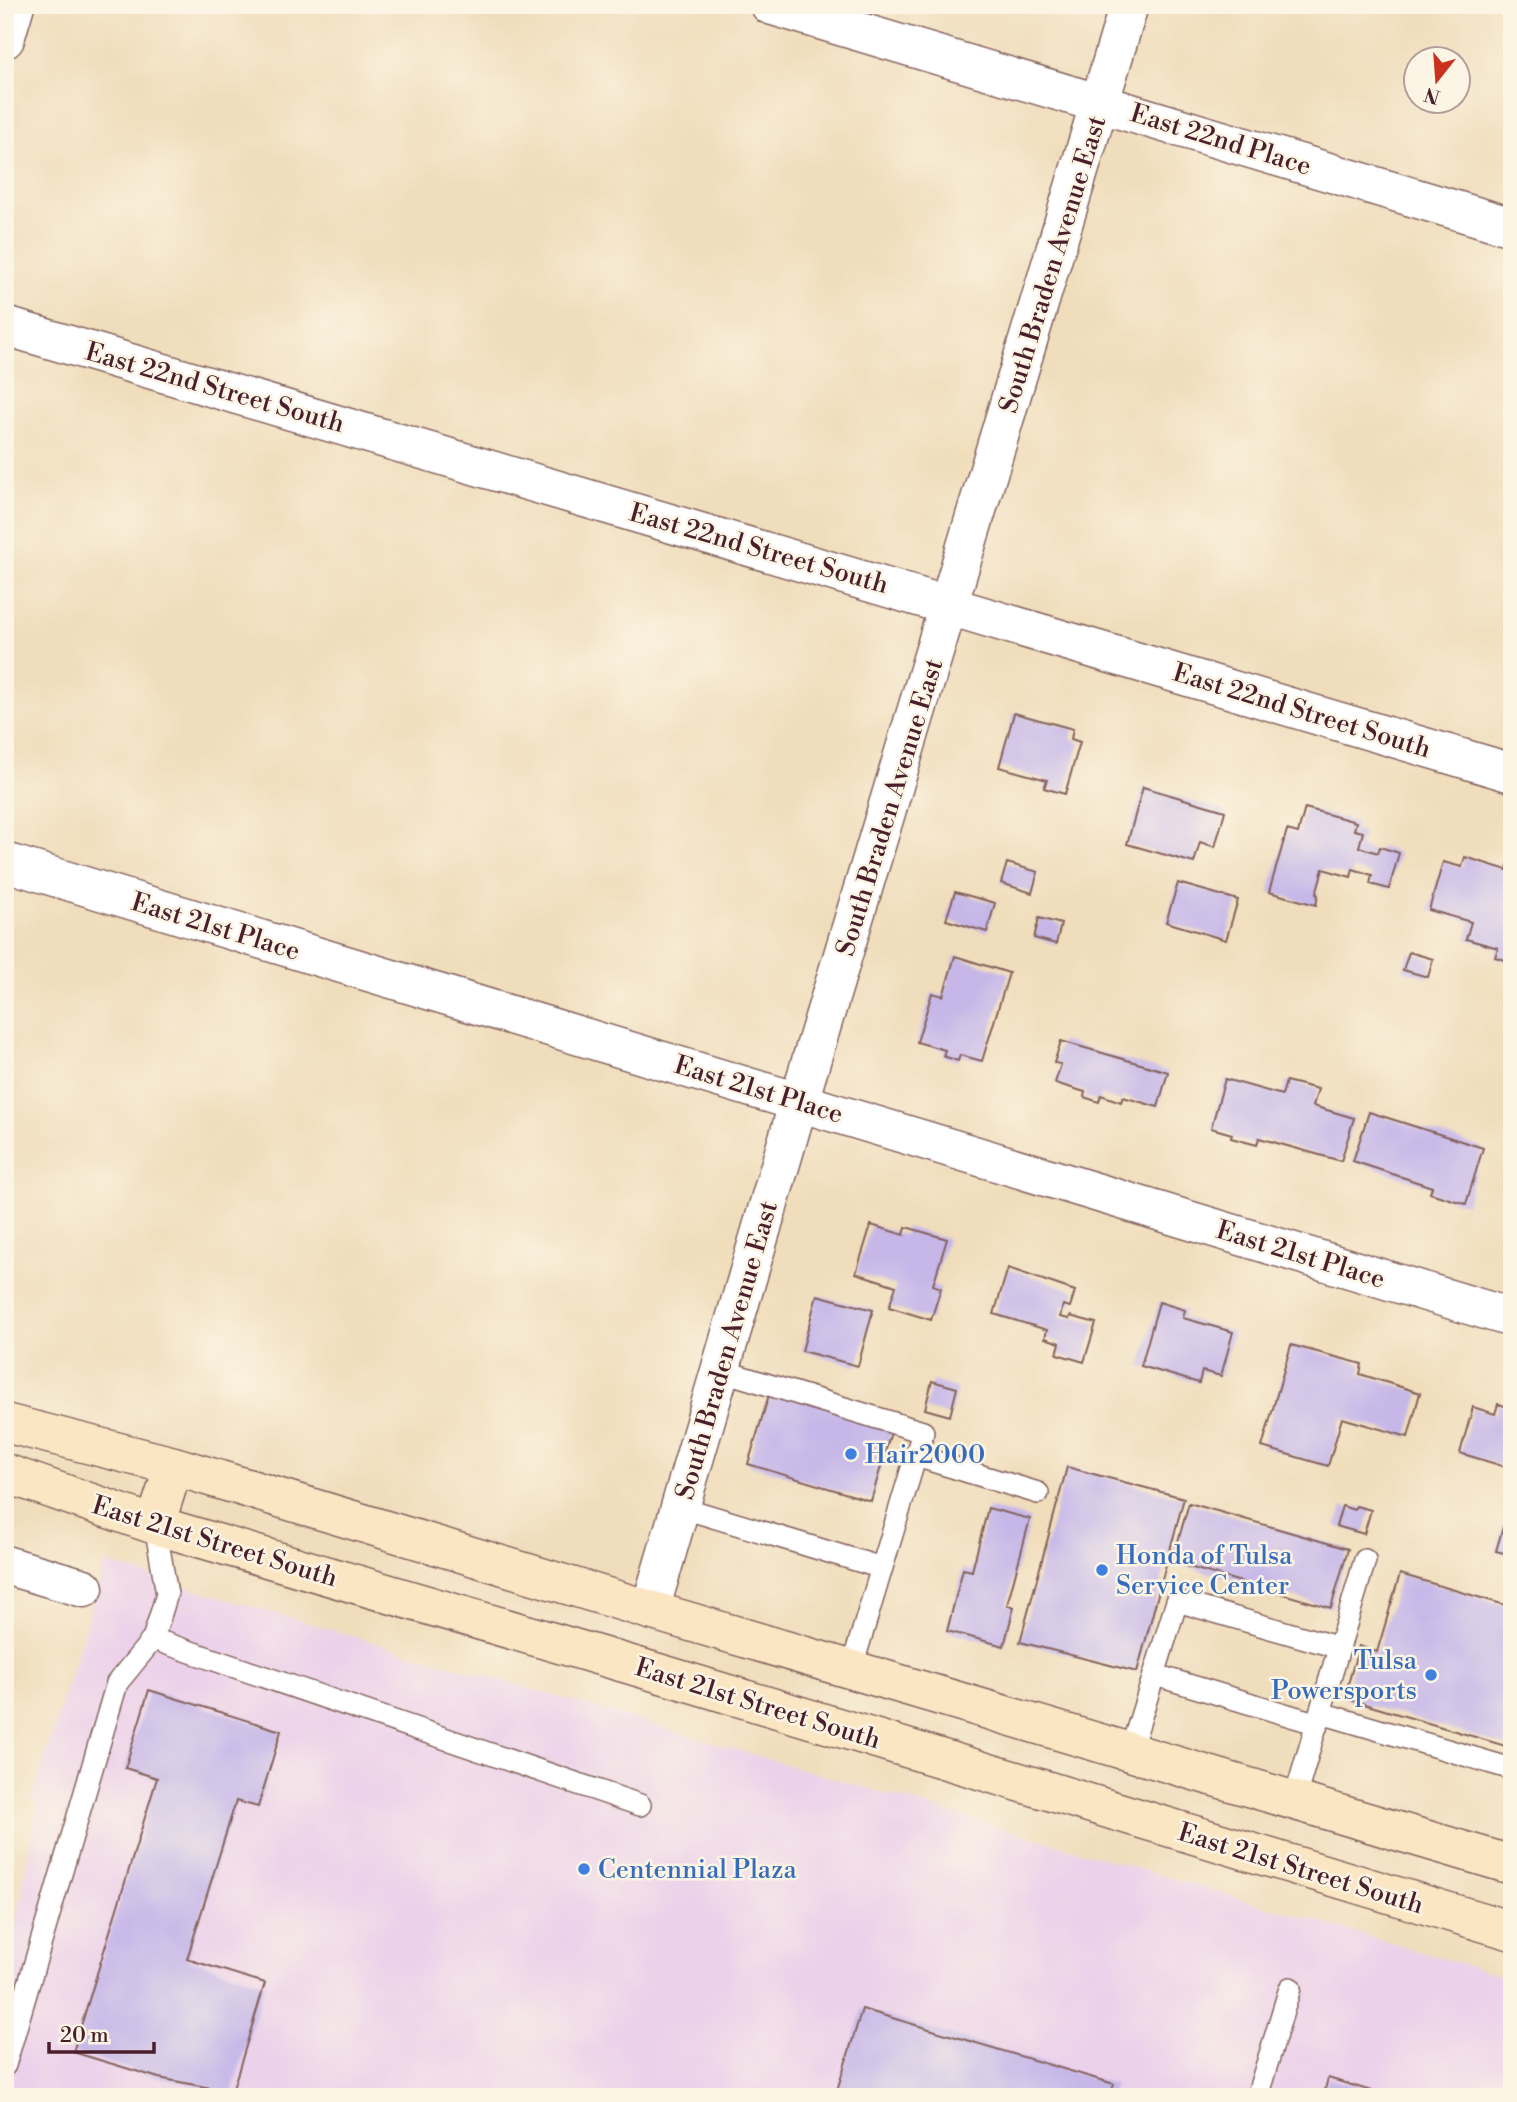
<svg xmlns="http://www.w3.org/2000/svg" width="1517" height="2102" font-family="'Libre Bodoni',serif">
<rect width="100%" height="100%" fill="#fcf5e5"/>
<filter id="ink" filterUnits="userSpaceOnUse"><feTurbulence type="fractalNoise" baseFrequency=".0143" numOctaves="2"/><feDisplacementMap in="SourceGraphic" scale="14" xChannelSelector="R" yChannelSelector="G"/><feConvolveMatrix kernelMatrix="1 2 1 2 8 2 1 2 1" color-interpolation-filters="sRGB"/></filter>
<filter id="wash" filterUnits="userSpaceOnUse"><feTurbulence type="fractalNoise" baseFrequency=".00686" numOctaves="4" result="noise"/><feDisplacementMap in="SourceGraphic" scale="28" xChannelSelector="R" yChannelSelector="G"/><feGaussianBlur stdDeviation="1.57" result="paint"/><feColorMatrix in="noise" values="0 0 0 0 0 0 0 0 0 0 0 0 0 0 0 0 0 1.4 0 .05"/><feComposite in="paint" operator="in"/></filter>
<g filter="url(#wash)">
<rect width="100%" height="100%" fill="#f0ddbb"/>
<!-- built -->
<path fill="#ecd1ea" d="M105 1563 1512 1979V2097H5V1966L14 1936 38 1803 32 1799Z"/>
<g id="blocks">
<!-- building -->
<path fill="#c6b7e8" d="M1014 713 1073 729 1071 739 1080 742 1065 794 1044 788 1047 780 999 767Z
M1143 787 1225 811 1215 847 1200 842 1194 863 1127 844Z
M1305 808 1356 822 1354 830 1363 832 1359 847 1378 853 1380 847 1399 853 1389 889 1370 884 1372 875 1353 869 1351 877 1323 869 1316 894 1318 895 1316 905 1269 892 1287 830 1298 833Z
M1465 857 1507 870 1508 865 1512 866V962L1495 957 1498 948 1466 939 1471 922 1429 910 1443 862 1462 867Z
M1007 863 1038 872 1032 893 1001 883Z
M1178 883 1238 900 1226 940 1166 922Z
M955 892 995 903 987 932 946 920Z
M1039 918 1061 924 1056 944 1034 938Z
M1409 952 1433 959 1428 977 1403 970Z
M955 956 1009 973 982 1061 960 1055 958 1061 943 1056 945 1050 917 1042 932 993 943 996Z
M1061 1041 1168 1072 1158 1107 1123 1097 1121 1102 1101 1095 1099 1102 1084 1097 1085 1092 1055 1083 1061 1064 1054 1063Z
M1225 1079 1282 1095 1286 1081 1318 1089 1313 1106 1354 1118 1341 1161 1259 1138 1257 1145 1231 1138 1232 1134 1211 1128Z
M1369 1112 1483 1148 1466 1204 1430 1193 1432 1187 1353 1161Z
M871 1225 904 1235 906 1227 947 1239 933 1285 941 1288 931 1320 889 1307 896 1286 856 1273Z
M1008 1268 1075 1291 1070 1307 1063 1305 1060 1317 1069 1319 1070 1316 1096 1323 1084 1362 1057 1354 1060 1343 1045 1338 1047 1330 994 1314Z
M817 1295 873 1310 858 1366 802 1351Z
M1159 1302 1185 1310 1183 1318 1233 1332 1221 1376 1202 1371 1199 1383 1141 1366Z
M1291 1345 1362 1364 1360 1374 1420 1393 1408 1437 1342 1418 1328 1466 1262 1447Z
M932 1381 957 1388 950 1416 925 1409Z
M771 1388 893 1425 871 1501 748 1464Z
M1498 1404 1512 1408V1469L1460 1453 1473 1407 1495 1414Z
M1067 1467 1184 1498 1137 1672 1020 1642Z
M1189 1503 1348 1549 1331 1608 1172 1562Z
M1342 1506 1354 1510 1356 1506 1371 1510 1364 1534 1336 1526Z
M988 1508 1030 1519 1007 1605 1014 1607 1004 1646 947 1631 963 1569 972 1571Z
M1504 1524 1512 1526V1555L1496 1551Z
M1400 1574 1512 1607V1748L1344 1698 1359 1646 1377 1652Z
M149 1690 281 1731 258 1807 236 1801 187 1959 265 1983 232 2092 159 2078 73 2052 157 1778 125 1768Z
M862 2009 1114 2084 1110 2097H835Z
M1328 2078 1388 2096V2097H1323Z"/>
</g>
</g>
<g filter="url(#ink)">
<use href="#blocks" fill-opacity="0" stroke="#84625d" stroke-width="2"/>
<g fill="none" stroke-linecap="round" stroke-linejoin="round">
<defs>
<path id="lane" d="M720 1370 923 1432 851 1670
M916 1456 1038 1493
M680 1507 882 1568
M153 1639 640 1805
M1155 1675 1318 1724
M1321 1713 1512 1769
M1130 1752 1177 1601 1340 1648
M1294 1801 1365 1560
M5 2065 117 1683 153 1639 167 1594 155 1525
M1257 2097 1290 1988"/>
<path id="street" d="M770 5 1512 227
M5 39 15 5
M5 326 1512 773
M5 862 1512 1318
M5 1565 84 1588
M650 1610 799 1101 1129 5"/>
<path id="secondary" d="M5 1423 174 1466 650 1610 1512 1865
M5 1473 155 1525 665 1675 1512 1931
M155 1525 174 1466"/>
</defs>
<!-- lane casing -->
<use href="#lane" stroke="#84625d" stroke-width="24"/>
<!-- street casing -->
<use href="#street" stroke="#84625d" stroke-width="41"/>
<!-- secondary casing -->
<use href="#secondary" stroke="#84625d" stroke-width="41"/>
<!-- lane -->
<use href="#lane" stroke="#fff" stroke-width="21"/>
<!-- street -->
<use href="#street" stroke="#fff" stroke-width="38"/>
<!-- secondary -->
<use href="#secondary" stroke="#fbe6c4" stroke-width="38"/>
</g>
</g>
<!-- markers -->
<g fill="#3f7fe0" stroke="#fcf5e5" stroke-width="2.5">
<circle cx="851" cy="1454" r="7"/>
<circle cx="1102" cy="1570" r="7"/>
<circle cx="1431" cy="1675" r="7"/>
<circle cx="584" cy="1869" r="7"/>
</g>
<g text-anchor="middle" stroke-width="5" stroke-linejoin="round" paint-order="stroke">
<!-- street labels -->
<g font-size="26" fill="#4a1f2b" stroke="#fcf5e5">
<text transform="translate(1221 139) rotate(17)" y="9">East 22nd Place</text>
<text transform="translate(1052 264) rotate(-73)" y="9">South Braden Avenue East</text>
<text transform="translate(215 387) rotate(16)" y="9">East 22nd Street South</text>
<text transform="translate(759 548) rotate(16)" y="9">East 22nd Street South</text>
<text transform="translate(1302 710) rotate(17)" y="9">East 22nd Street South</text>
<text transform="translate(889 807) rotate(-73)" y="9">South Braden Avenue East</text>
<text transform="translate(216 926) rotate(17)" y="9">East 21st Place</text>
<text transform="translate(759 1089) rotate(17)" y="9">East 21st Place</text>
<text transform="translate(1301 1254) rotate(17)" y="9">East 21st Place</text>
<text transform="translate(726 1350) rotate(-74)" y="9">South Braden Avenue East</text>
<text transform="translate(215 1541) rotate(17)" y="9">East 21st Street South</text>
<text transform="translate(758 1703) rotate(17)" y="9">East 21st Street South</text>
<text transform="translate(1301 1868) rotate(17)" y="9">East 21st Street South</text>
</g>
<!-- shop labels -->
<g font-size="26" fill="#366cbe" stroke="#fcf5e5" text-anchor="start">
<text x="865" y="1463">Hair2000</text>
<text x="1116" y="1564">Honda of Tulsa<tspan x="1116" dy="30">Service Center</tspan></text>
<text x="1417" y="1669" text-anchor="end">Tulsa<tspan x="1417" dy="30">Powersports</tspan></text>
<text x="598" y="1878">Centennial Plaza</text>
</g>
</g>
<!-- margin -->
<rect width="1517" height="2102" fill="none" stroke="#fcf5e5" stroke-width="28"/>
<!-- north arrow -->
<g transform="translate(1437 80) rotate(197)"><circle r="33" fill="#fcf5e5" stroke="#b59f9b" stroke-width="2"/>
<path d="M0-5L12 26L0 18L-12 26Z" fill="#c8321e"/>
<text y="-10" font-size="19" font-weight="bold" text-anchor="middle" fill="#4a1f2b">N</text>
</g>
<!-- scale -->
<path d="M49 2042v10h105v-10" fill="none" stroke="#4a1f2b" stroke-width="3.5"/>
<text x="60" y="2042" font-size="21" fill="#4a1f2b" stroke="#fcf5e5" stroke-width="5" paint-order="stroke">20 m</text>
</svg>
